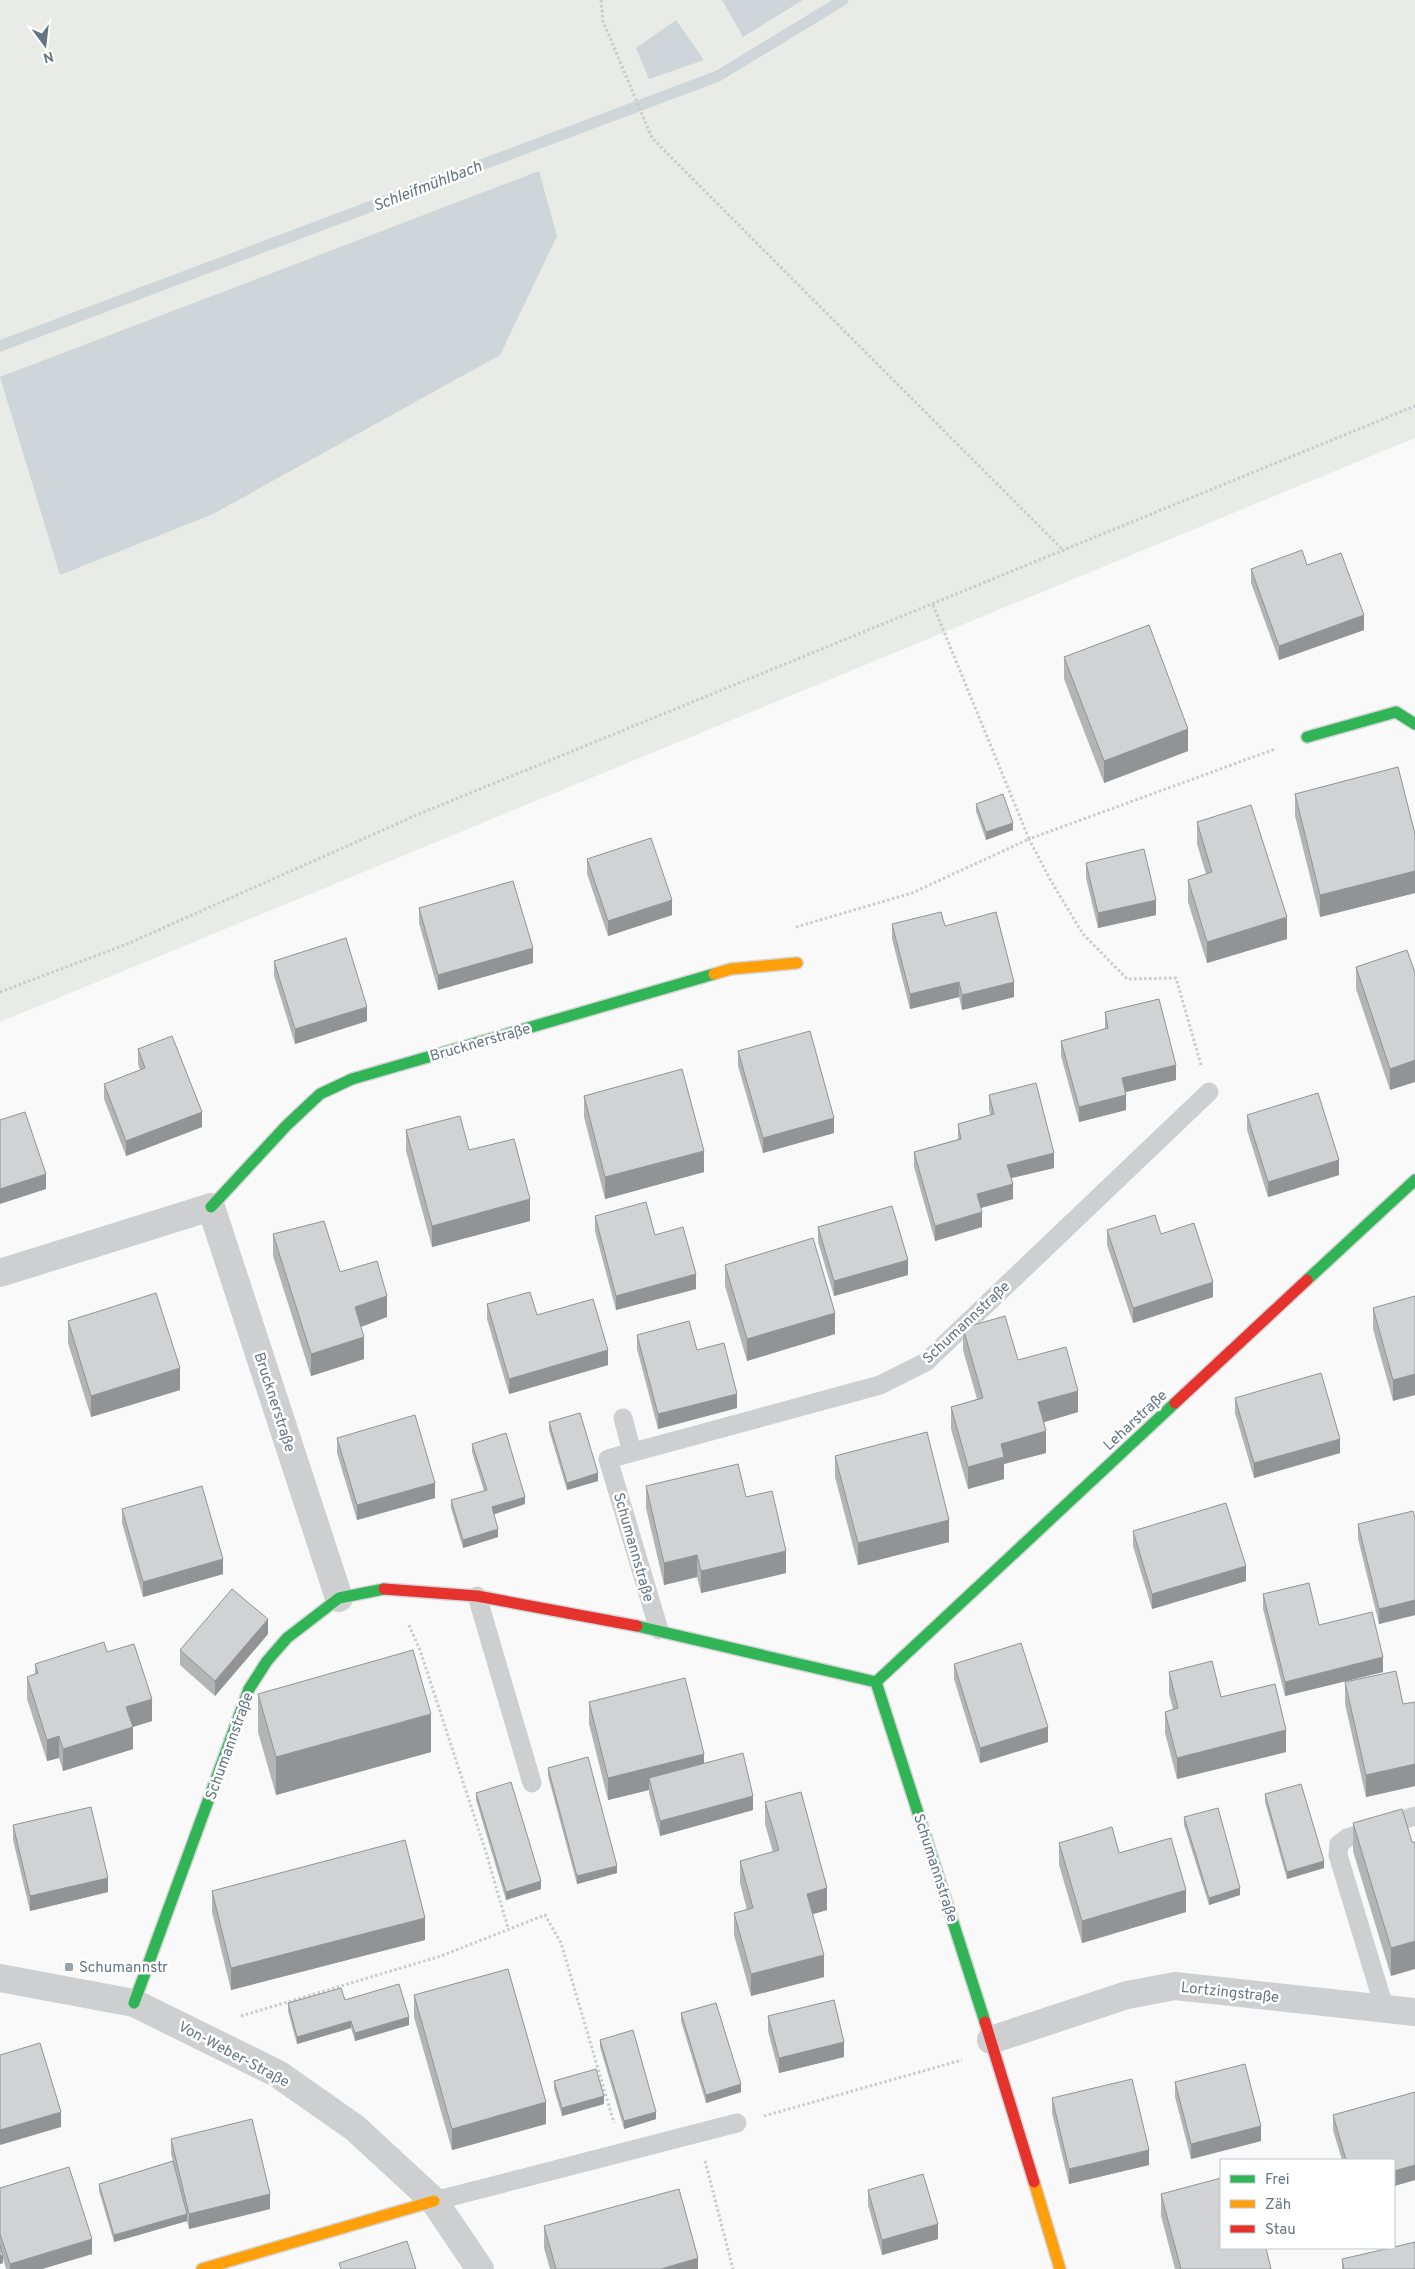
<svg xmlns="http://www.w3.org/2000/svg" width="1415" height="2269" font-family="Overpass,sans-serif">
<rect width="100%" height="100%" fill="#f9f9f9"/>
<!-- green -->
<path fill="#e8ebe6" d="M0 0H722L743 36 803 0H1415V438L0 1022Z"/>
<!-- water -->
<path fill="#ced6d9" d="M722 0H803L743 37Z
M676 20 704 60 649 79 636 48Z
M539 171 557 236 500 355 213 514 60 575 0 377Z"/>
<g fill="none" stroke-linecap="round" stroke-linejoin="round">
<!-- stream -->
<path stroke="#ced6d9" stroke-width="11" d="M0 346 718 76 843 0"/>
<defs>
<path id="fast" d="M1307 737 1396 712 1415 724
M211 1207 286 1126 320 1094 352 1079 714 974
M1307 1280 1415 1180
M637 1626 876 1682 985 2022
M876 1682 1175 1403
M134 2003 249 1689 267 1661 287 1638 339 1598 384 1589"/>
<path id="slow" d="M714 974 731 969 797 963
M1034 2182 1060 2269
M202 2269 434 2201"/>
<path id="jam" d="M1175 1403 1307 1280
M384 1589 477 1596 637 1626
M985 2022 1034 2182"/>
</defs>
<!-- fast casing -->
<use href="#fast" stroke="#d5d6d7" stroke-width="14"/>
<!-- slow casing -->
<use href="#slow" stroke="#d5d6d7" stroke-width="14"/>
<!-- jam casing -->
<use href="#jam" stroke="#d5d6d7" stroke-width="14"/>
<!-- path -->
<path stroke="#cbcccd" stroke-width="3" stroke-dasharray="2.5 2.5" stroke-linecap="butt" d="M601 0 603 21 652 138 1064 551
M796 927 912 893 1029 839 933 605
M0 992 127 944 419 814 1415 406
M1201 1065 1176 978 1127 979 1083 934 1051 881 1029 839 1275 749
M409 1625 420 1650 485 1849 508 1928
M241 2016 441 1956 545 1915 561 1943 614 2123
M764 2116 962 2060
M705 2161 733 2269"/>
<!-- lane -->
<path stroke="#cecfd0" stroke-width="19" d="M623 1418 632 1452
M477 1596 532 1783
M659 1630 608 1459 880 1385 926 1362 1209 1092
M1385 2010 1338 1855 1339 1844 1347 1838 1415 1816
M434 2201 737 2123"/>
<!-- street -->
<path stroke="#cecfd0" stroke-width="28" d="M0 1273 211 1207 339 1598
M0 1978 134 2003 278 2074 355 2128 434 2201 480 2269
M991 2040 1127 1995 1175 1986 1415 2012"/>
<!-- fast -->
<use href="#fast" stroke="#30b455" stroke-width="11"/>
<!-- slow -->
<use href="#slow" stroke="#ff9f0a" stroke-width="11"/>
<!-- jam -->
<use href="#jam" stroke="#e5322d" stroke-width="11"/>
</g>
<!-- wall -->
<path fill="#b3b5b5" d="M1307 565 1364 630 1279 660 1251 583V569Z
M1064 657 1188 751 1104 783 1064 679Z
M1295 794 1415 834V893L1320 917 1295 816Z
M976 804 1013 830 986 840 976 811Z
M1197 822 1287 939 1207 963 1188 902V880L1206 874 1197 844Z
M587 859 672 915 608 936 587 874Z
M1086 863 1156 915 1098 928 1086 878Z
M419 908 533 963 438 990 419 923Z
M892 924 1014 997 962 1010 959 997 910 1009 892 939Z
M274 961 367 1021 295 1044 274 976Z
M1356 967 1415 973 1390 1090 1356 989Z
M1105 1012 1176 1080 1125 1092 1126 1110 1079 1122 1061 1056V1041L1105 1029Z
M138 1049 202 1127 126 1156 104 1099V1084L140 1070 138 1064Z
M738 1051 834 1133 763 1153 738 1066Z
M989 1095 1054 1168 1011 1178 1013 1199 981 1208 982 1227 935 1241 914 1167V1152L958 1139V1124L990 1115 989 1109Z
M584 1096 704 1172 605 1199 584 1117Z
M1247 1115 1339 1175 1268 1197 1247 1130Z
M406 1130 469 1150 530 1221 432 1247 406 1151Z
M595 1216 696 1289 616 1310 595 1231Z
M818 1227 908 1275 834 1296 818 1242Z
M1107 1230 1161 1234 1213 1297 1133 1323 1107 1245Z
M273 1234 340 1272 387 1317 361 1327 364 1359 311 1376 273 1256Z
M725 1265 835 1334 747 1361 725 1286Z
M1415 1296 1393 1401 1373 1329V1308Z
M487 1304 537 1315 608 1365 509 1394 487 1319Z
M68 1321 180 1390 91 1417 68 1343Z
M963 1328 1018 1360 1078 1412 1044 1422 1046 1453 1004 1464V1479L968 1489 951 1429V1407L977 1399 963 1350Z
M637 1335 697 1350 737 1408 658 1429 637 1349Z
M1235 1398 1340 1453 1254 1478 1235 1413Z
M549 1422 598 1481 567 1490 549 1430Z
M337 1438 435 1498 357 1520 337 1453Z
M472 1444 525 1504 494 1514 498 1537 463 1548 451 1508V1500L484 1491 472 1452Z
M835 1456 949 1542 858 1565 835 1477Z
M646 1486 746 1497 786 1573 701 1593 697 1577 664 1585 646 1508Z
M122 1509 223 1574 143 1597 122 1523Z
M1415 1518V1615L1379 1624 1358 1539V1524Z
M1133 1531 1246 1581 1152 1609 1133 1546Z
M1263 1594 1319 1625 1383 1672 1285 1696 1263 1609Z
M268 1634 215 1696 180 1665V1650Z
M107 1652 152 1721 133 1727V1749L63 1771 59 1758 47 1761 27 1699V1677L35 1674V1664Z
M954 1664 1048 1742 980 1763 954 1679Z
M1169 1672 1286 1752 1177 1779 1165 1733V1712L1173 1709 1169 1694Z
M1345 1682 1403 1704 1415 1702V1786L1366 1797 1345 1704Z
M258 1694 431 1752 276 1795 258 1732Z
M589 1702 704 1763 753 1810 660 1836 649 1793V1790L608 1800 589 1724Z
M548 1768 617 1873 577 1884 548 1776Z
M476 1793 541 1889 506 1900 476 1800Z
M1265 1794 1324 1868 1287 1879 1265 1802Z
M765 1802 827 1910 812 1914 824 1977 751 1996 734 1935V1913L747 1910 740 1883V1861L773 1852 765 1824Z
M1184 1817 1240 1895 1209 1905 1184 1825Z
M1353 1823 1412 1842 1391 1976 1353 1851Z
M13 1825 108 1892 30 1911 13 1840Z
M1059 1843 1119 1853 1186 1912 1082 1943 1059 1865Z
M212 1891 425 1940 231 1990 212 1912Z
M414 1995 546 2124 452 2150 414 2017Z
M345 2000 409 2025 355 2041 351 2028 297 2044 288 2011V2003Z
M681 2013 741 2092 706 2103 681 2021Z
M768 2016 844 2057 779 2073 768 2031Z
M600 2040 656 2119 624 2129 600 2047Z
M554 2081 604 2104 562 2116 554 2089Z
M1175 2082 1261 2141 1191 2159 1175 2097Z
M1415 2092V2180L1394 2186V2160H1342L1333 2130V2115Z
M1052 2098 1149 2165 1069 2184 1052 2113Z
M171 2139 270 2209 189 2229 187 2221 114 2242 99 2191V2184L173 2161 171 2154Z
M0 2188 92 2254 42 2269H6L3 2258V2263L0 2264Z
M868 2190 938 2239 882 2255 868 2205Z
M1161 2194 1271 2269H1175L1161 2216Z
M544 2226 698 2269H550L544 2248Z
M1342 2259 1415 2269H1342Z"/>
<!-- shaded-wall -->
<path fill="#929394" d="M1364 615V630L1279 660V646Z
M1188 729V751L1104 783V761Z
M1013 823V830L986 840V832Z
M1415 871V893L1320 917V895Z
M672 900V915L608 936V921Z
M1156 900V915L1098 928V913Z
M1287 917V939L1207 963V942Z
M533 948V963L438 990V975Z
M959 982V997L910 1009V994Z
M1014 982V997L962 1010V995Z
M367 1007V1021L295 1044V1029Z
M1415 1060V1082L1390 1090V1069Z
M1176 1065V1080L1122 1093V1078Z
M1126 1095V1110L1079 1122V1107Z
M202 1112V1127L126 1156V1141Z
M834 1118V1133L763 1153V1138Z
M704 1151V1172L605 1199V1177Z
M1054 1153V1168L1007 1179V1165Z
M1339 1160V1175L1268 1197V1182Z
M46 1174V1189L0 1204V1189Z
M1013 1184V1199L977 1209V1194Z
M530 1199V1221L432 1247V1226Z
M982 1212V1227L935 1241V1226Z
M908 1260V1275L834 1296V1281Z
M696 1274V1289L616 1310V1296Z
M1213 1282V1297L1133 1323V1308Z
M387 1296V1317L355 1329V1307Z
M835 1313V1334L747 1361V1339Z
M364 1337V1359L311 1376V1354Z
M608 1350V1365L509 1394V1379Z
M180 1368V1390L91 1417V1396Z
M1415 1374V1395L1393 1401V1380Z
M1078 1391V1412L1038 1424V1402Z
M737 1394V1408L658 1429V1414Z
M1046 1431V1453L1004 1464V1479L968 1489V1467L1001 1444Z
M1340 1439V1453L1254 1478V1463Z
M598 1473V1481L567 1490V1483Z
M435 1483V1498L357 1520V1505Z
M525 1497V1504L492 1515V1507Z
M949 1520V1542L858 1565V1543Z
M498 1529V1537L463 1548V1540Z
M786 1551V1573L701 1593V1571Z
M697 1555V1577L664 1585V1563Z
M223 1559V1574L143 1597V1582Z
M1246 1566V1581L1152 1609V1594Z
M1415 1600V1615L1379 1624V1609Z
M268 1619V1634L215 1696V1681Z
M1383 1657V1672L1285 1696V1682Z
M152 1699V1721L126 1729V1707Z
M431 1714V1752L276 1795V1757Z
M133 1727V1749L63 1771V1749Z
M1048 1727V1742L980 1763V1748Z
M1286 1730V1752L1177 1779V1758Z
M59 1736V1758L47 1761V1740Z
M704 1754V1776L649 1778V1790L608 1800V1778Z
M1415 1764V1786L1366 1797V1775Z
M753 1796V1810L660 1836V1821Z
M1324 1861V1868L1287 1879V1872Z
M617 1866V1873L577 1884V1876Z
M108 1878V1892L30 1911V1896Z
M541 1881V1889L506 1900V1892Z
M827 1888V1910L807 1916V1894Z
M1240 1888V1895L1209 1905V1898Z
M1186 1890V1912L1082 1943V1921Z
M425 1918V1940L231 1990V1968Z
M1415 1941V1969L1391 1976V1948Z
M824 1955V1977L751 1996V1974Z
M409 2017V2025L355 2041V2033Z
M351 2021V2028L297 2044V2037Z
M844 2042V2057L779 2073V2058Z
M741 2084V2092L706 2103V2095Z
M604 2096V2104L562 2116V2108Z
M546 2102V2124L452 2150V2129Z
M61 2112V2127L0 2145V2130Z
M656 2112V2119L624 2129V2121Z
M1261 2126V2141L1191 2159V2144Z
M1149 2150V2165L1069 2184V2169Z
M1415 2165V2180L1394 2186V2171Z
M270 2194V2209L189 2229V2214Z
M187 2214V2221L114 2242V2235Z
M938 2224V2239L882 2255V2240Z
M92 2239V2254L42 2269H10V2264Z
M3 2255V2263L0 2264V2256Z
M698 2258V2269H661Z"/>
<!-- building -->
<path fill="#d0d2d3" stroke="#929394" d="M1302 550 1307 565 1341 553 1364 615 1279 646 1251 569Z
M1149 625 1188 729 1104 761 1064 657Z
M1398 767 1415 834V871L1320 895 1295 794Z
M1003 794 1013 823 986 832 976 804Z
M1251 805 1287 917 1207 942 1188 880 1212 872 1197 822Z
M651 838 672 900 608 921 587 859Z
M1144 849 1156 900 1098 913 1086 863Z
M513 881 533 948 438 975 419 908Z
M941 912 945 926 996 912 1014 982 962 995 959 982 910 994 892 924Z
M346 938 367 1007 295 1029 274 961Z
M1407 950 1415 973V1060L1390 1069 1356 967Z
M1159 999 1176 1065 1122 1078 1126 1095 1079 1107 1061 1041 1108 1028 1105 1012Z
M810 1031 834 1118 763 1138 738 1051Z
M172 1036 202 1112 126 1141 104 1084 145 1068 138 1049Z
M682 1069 704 1151 605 1177 584 1096Z
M1036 1083 1054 1153 1007 1165 1013 1184 977 1194 982 1212 935 1226 914 1152 961 1139 958 1124 994 1114 989 1095Z
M1318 1093 1339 1160 1268 1182 1247 1115Z
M25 1112 46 1174 0 1189V1120Z
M460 1116 469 1150 514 1139 530 1199 432 1226 406 1130Z
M646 1202 655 1235 683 1227 696 1274 616 1296 595 1216Z
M892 1206 908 1260 834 1281 818 1227Z
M1155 1215 1161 1234 1194 1223 1213 1282 1133 1308 1107 1230Z
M324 1221 340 1272 377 1261 387 1296 355 1307 364 1337 311 1354 273 1234Z
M813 1238 835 1313 747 1339 725 1265Z
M530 1292 537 1315 593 1299 608 1350 509 1379 487 1304Z
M156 1293 180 1368 91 1396 68 1321Z
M1415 1296V1374L1393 1380 1373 1308Z
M1005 1316 1018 1360 1066 1347 1078 1391 1038 1402 1046 1431 1001 1444 1004 1457 968 1467 951 1407 983 1398 963 1328Z
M689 1321 697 1350 724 1343 737 1394 658 1414 637 1335Z
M1321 1373 1340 1439 1254 1463 1235 1398Z
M580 1413 598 1473 567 1483 549 1422Z
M415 1415 435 1483 357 1505 337 1438Z
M927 1432 949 1520 858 1543 835 1456Z
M506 1433 525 1497 492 1507 498 1529 463 1540 451 1500 487 1490 472 1444Z
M738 1464 746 1497 772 1491 786 1551 701 1571 697 1555 664 1563 646 1486Z
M202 1486 223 1559 143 1582 122 1509Z
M1226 1503 1246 1566 1152 1594 1133 1531Z
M1413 1511 1415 1518V1600L1379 1609 1358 1524Z
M1309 1583 1319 1625 1372 1612 1383 1657 1285 1682 1263 1594Z
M232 1589 268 1619 215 1681 180 1650Z
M104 1642 107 1652 134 1644 152 1699 126 1707 133 1727 63 1749 59 1736 47 1740 27 1677 38 1673 35 1664Z
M1021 1643 1048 1727 980 1748 954 1664Z
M413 1650 431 1714 276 1757 258 1694Z
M1212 1661 1221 1697 1275 1684 1286 1730 1177 1758 1165 1712 1178 1708 1169 1672Z
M1396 1671 1403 1704 1415 1702V1764L1366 1775 1345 1682Z
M685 1678 704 1754 608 1778 589 1702Z
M743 1753 753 1796 660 1821 649 1778Z
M588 1757 617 1866 577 1876 548 1768Z
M511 1782 541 1881 506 1892 476 1793Z
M1301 1784 1324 1861 1287 1872 1265 1794Z
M801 1792 827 1888 807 1894 824 1955 751 1974 734 1913 753 1908 740 1861 779 1850 765 1802Z
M91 1807 108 1878 30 1896 13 1825Z
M1218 1808 1240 1888 1209 1898 1184 1817Z
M1402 1809 1412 1842H1415V1941L1391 1948 1353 1823Z
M1112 1827 1119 1853 1171 1838 1186 1890 1082 1921 1059 1843Z
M405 1840 425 1918 231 1968 212 1891Z
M508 1969 546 2102 452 2129 414 1995Z
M399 1984 409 2017 355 2033 351 2021 297 2037 288 2003 341 1988 345 2000Z
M834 2000 844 2042 779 2058 768 2016Z
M716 2003 741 2084 706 2095 681 2013Z
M633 2030 656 2112 624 2121 600 2040Z
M40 2043 61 2112 0 2130V2055Z
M1245 2064 1261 2126 1191 2144 1175 2082Z
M596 2069 604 2096 562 2108 554 2081Z
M1132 2079 1149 2150 1069 2169 1052 2098Z
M1415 2092V2165L1394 2171V2160H1346L1333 2115Z
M252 2119 270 2194 189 2214 171 2139Z
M173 2161 187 2214 114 2235 99 2184Z
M69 2167 92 2239 10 2264 0 2234V2188Z
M923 2174 938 2224 882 2240 868 2190Z
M1221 2178V2248H1266L1271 2269H1181L1161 2194Z
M679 2189 698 2258 661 2269H556L544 2226Z
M407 2241 416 2269H341L339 2263Z
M1415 2242V2269H1344L1342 2259 1390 2248H1394V2247Z
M0 2245 3 2255 0 2256Z"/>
<!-- markers -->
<rect fill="#99a4ac" stroke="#fff" stroke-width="2" x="64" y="1962" width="10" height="10" rx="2.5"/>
<g text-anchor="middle" stroke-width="5" stroke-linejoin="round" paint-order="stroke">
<!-- street labels -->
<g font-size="15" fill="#657683" stroke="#fff">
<text transform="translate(480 1042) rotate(-16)" y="5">Brucknerstraße</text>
<text transform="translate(966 1322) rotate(-43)" y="5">Schumannstraße</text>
<text transform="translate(275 1402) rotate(72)" y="5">Brucknerstraße</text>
<text transform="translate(1135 1420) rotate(-43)" y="5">Leharstraße</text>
<text transform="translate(634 1547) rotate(74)" y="5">Schumannstraße</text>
<text transform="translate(229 1746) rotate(-70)" y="5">Schumannstraße</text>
<text transform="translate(936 1868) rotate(72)" y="5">Schumannstraße</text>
<text transform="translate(1230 1992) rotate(6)" y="5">Lortzingstraße</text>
<text transform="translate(234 2054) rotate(28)" y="5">Von-Weber-Straße</text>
</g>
<!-- poi labels -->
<g font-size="15" fill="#657683" stroke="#fff" text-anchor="start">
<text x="79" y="1972">Schumannstr</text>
</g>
<!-- water labels -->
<g font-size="16" font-style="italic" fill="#60757c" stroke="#fff">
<text transform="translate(427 185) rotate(-21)" y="6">Schleifmühlbach</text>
</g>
</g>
<!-- legend -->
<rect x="1220" y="2159" width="175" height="90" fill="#ffffff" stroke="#c1c8cd"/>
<rect x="1230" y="2175" width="25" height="8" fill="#30b455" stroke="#c1c8cd"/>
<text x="1265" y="2184" font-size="15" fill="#657683">Frei</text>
<rect x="1230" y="2200" width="25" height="8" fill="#ff9f0a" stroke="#c1c8cd"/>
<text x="1265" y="2209" font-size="15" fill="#657683">Zäh</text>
<rect x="1230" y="2225" width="25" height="8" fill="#e5322d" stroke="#c1c8cd"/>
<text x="1265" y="2234" font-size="15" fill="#657683">Stau</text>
<!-- north arrow -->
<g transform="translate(45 45) rotate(165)" stroke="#ffffff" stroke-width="4" paint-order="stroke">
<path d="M0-4L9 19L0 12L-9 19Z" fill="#657683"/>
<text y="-8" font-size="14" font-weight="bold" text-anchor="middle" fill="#657683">N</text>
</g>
</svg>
